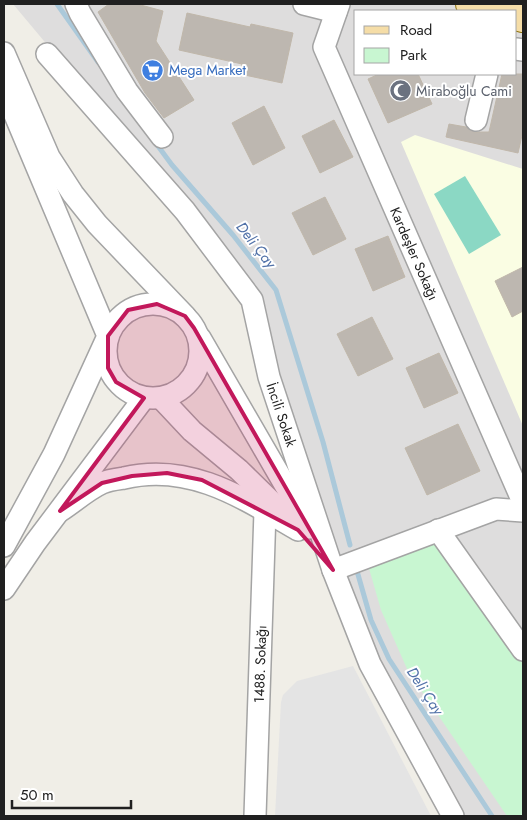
<svg xmlns="http://www.w3.org/2000/svg" width="527" height="820" font-family="Jost,sans-serif">
<rect width="100%" height="100%" fill="#f0eee7"/>
<!-- residential -->
<path fill="#dedddd" fill-rule="evenodd" d="M13 4H523V816H459L347 624 261 343 219 250ZM356 11H516V74H356Z"/>
<!-- education -->
<path fill="#fafde3" d="M415 135 523 169V426L401 142Z"/>
<!-- park -->
<path fill="#c8f6d1" d="M434 535 523 664V816H507L408 671 381 610 366 558Z"/>
<!-- pitch -->
<path fill="#8bd8c4" d="M465 176 501 235 469 254 434 194Z"/>
<!-- parking -->
<path fill="#e4e4e4" d="M353 666 431 816H275L281 702 283 695 297 681Z"/>
<g fill="none" stroke-linecap="round" stroke-linejoin="round">
<!-- stream -->
<path stroke="#abc9da" stroke-width="5" d="M57 4 98 62
M155 142 172 165 233 235 276 290 323 442 350 545
M357 571 371 620 389 659 492 816"/>
</g>
<!-- building -->
<path fill="#bdb7b0" stroke="#c0b7aa" d="M109 4H137L163 11 156 41 194 100 164 118 145 93 98 12Z
M187 13 250 27 251 24 293 33 282 83 240 74 242 64 179 50Z
M379 74H418L432 104 388 123 368 79Z
M502 74H523V131L518 153 446 137 449 124 466 127 474 132H489Z
M264 106 285 148 253 165 232 123Z
M334 120 353 157 320 173 302 136Z
M325 197 346 239 313 255 292 213Z
M388 236 405 277 373 291 355 249Z
M523 267V311L512 317 495 281Z
M372 317 393 359 358 376 337 334Z
M439 353 458 393 424 408 406 368Z
M458 424 480 471 427 495 405 448Z"/>
<g fill="none" stroke-linecap="round" stroke-linejoin="round">
<defs>
<g id="minor">
<path d="M76 4 80 13 127 91 162 137"/>
<path d="M304 4 336 12"/>
<path id="s1" d="M339 4 324 47 523 502"/>
<path d="M516 49 523 50"/>
<path d="M4 53 49 157 73 194 97 224 185 316"/>
<path id="s2" d="M47 54 185 211 252 300 269 377 333 570 370 664 453 816"/>
<path d="M4 89 108 336 54 454 4 546"/>
<path d="M476 120 487 74"/>
<circle cx="153" cy="351" r="47"/>
<path d="M200 338 310 528"/>
<path d="M161 398 192 431 239 470 282 512"/>
<path d="M60 511C74 502 87 490 102 483 108 480 117 479 124 478 190 462 243 498 298 530"/>
<path d="M438 530 523 650"/>
<path d="M333 570 496 509 523 511"/>
<path d="M4 589 35 543 144 398"/>
<path id="s3" d="M255 816 265 511"/>
</g>
<path id="major" d="M470 4 497 11
M516 16 523 18"/>
</defs>
<!-- minor casing -->
<use href="#minor" stroke="#a4a4a4" stroke-width="24"/>
<!-- major casing -->
<use href="#major" stroke="#90740c" stroke-width="30"/>
<!-- minor -->
<use href="#minor" stroke="#fff" stroke-width="21"/>
<!-- major -->
<use href="#major" stroke="#f5dda7" stroke-width="28"/>
</g>
<!-- marked area -->
<path fill="#c2185b" fill-opacity="0.2" stroke="#c2185b" stroke-width="4" stroke-linejoin="round" d="M157 304 185 316 194 328 333 570 298 530 202 480 167 473 132 476 102 483 60 511 144 398 116 382 108 368V336L128 310Z"/>
<!-- icons -->
<defs>
<symbol id="supermarket-disc" viewBox="-11 -11 22 22"><circle r="9.5" fill="#3f7fe0" stroke="#fff"/><path d="M-6-5.5h2.5l.6 2H6L4.5 2H-2.5L-4.4-4H-6ZM-1.5 3.2a1.3 1.3 0 1 0 .1 0ZM3 3.2a1.3 1.3 0 1 0 .1 0Z" fill="#fff"/></symbol>
<symbol id="mosque-disc" viewBox="-11 -11 22 22"><circle r="9.5" fill="#6b7280" stroke="#fff"/><path d="M3.5-4.9A6 6 0 1 0 3.5 4.9A5 5 0 1 1 3.5-4.9Z" fill="#fff"/></symbol>
</defs>
<g fill-rule="evenodd">
<use href="#supermarket-disc" x="140" y="58" width="25" height="25"/>
<use href="#mosque-disc" x="388" y="78" width="25" height="25"/>
</g>
<g text-anchor="middle" stroke-width="4" stroke-linejoin="round" paint-order="stroke">
<!-- shop labels -->
<g font-size="14" fill="#366cbe" stroke="#fff" text-anchor="start">
<text x="169" y="75">Mega Market</text>
</g>
<!-- worship labels -->
<g font-size="14" fill="#5b616d" stroke="#fff" text-anchor="start">
<text x="416" y="96">Miraboğlu Cami</text>
</g>
<!-- street labels -->
<g font-size="14" fill="#202020" stroke="#fff">
<text dy="5" stroke="none"><textPath href="#s1" startOffset="271">Kardeşler Sokağı</textPath></text>
<text dy="5" stroke="none"><textPath href="#s2" startOffset="439">İncili Sokak</textPath></text>
<text dy="5" stroke="none"><textPath href="#s3" startOffset="152">1488. Sokağı</textPath></text>
</g>
<!-- water labels -->
<g font-size="15" font-style="italic" fill="#5373a9" stroke="#fff">
<text transform="translate(256 245) rotate(52)" y="5">Deli Çay</text>
<text transform="translate(425 691) rotate(57)" y="5">Deli Çay</text>
</g>
</g>
<!-- border -->
<rect width="527" height="820" fill="none" stroke="#202020" stroke-width="10"/>
<!-- legend -->
<rect x="354" y="10" width="162" height="65" fill="#ffffff" stroke="#a6a6a6"/>
<rect x="364" y="26" width="25" height="8" fill="#f5dda7" stroke="#a6a6a6"/>
<text x="400" y="35" font-size="15" fill="#202020">Road</text>
<rect x="364" y="48" width="25" height="15" fill="#c8f6d1" stroke="#a6a6a6"/>
<text x="400" y="60" font-size="15" fill="#202020">Park</text>
<!-- scale -->
<path d="M12 800v8h119v-8" fill="none" stroke="#202020" stroke-width="2.5"/>
<text x="20" y="800" font-size="15" fill="#202020" stroke="#ffffff" stroke-width="4" paint-order="stroke">50 m</text>
</svg>
